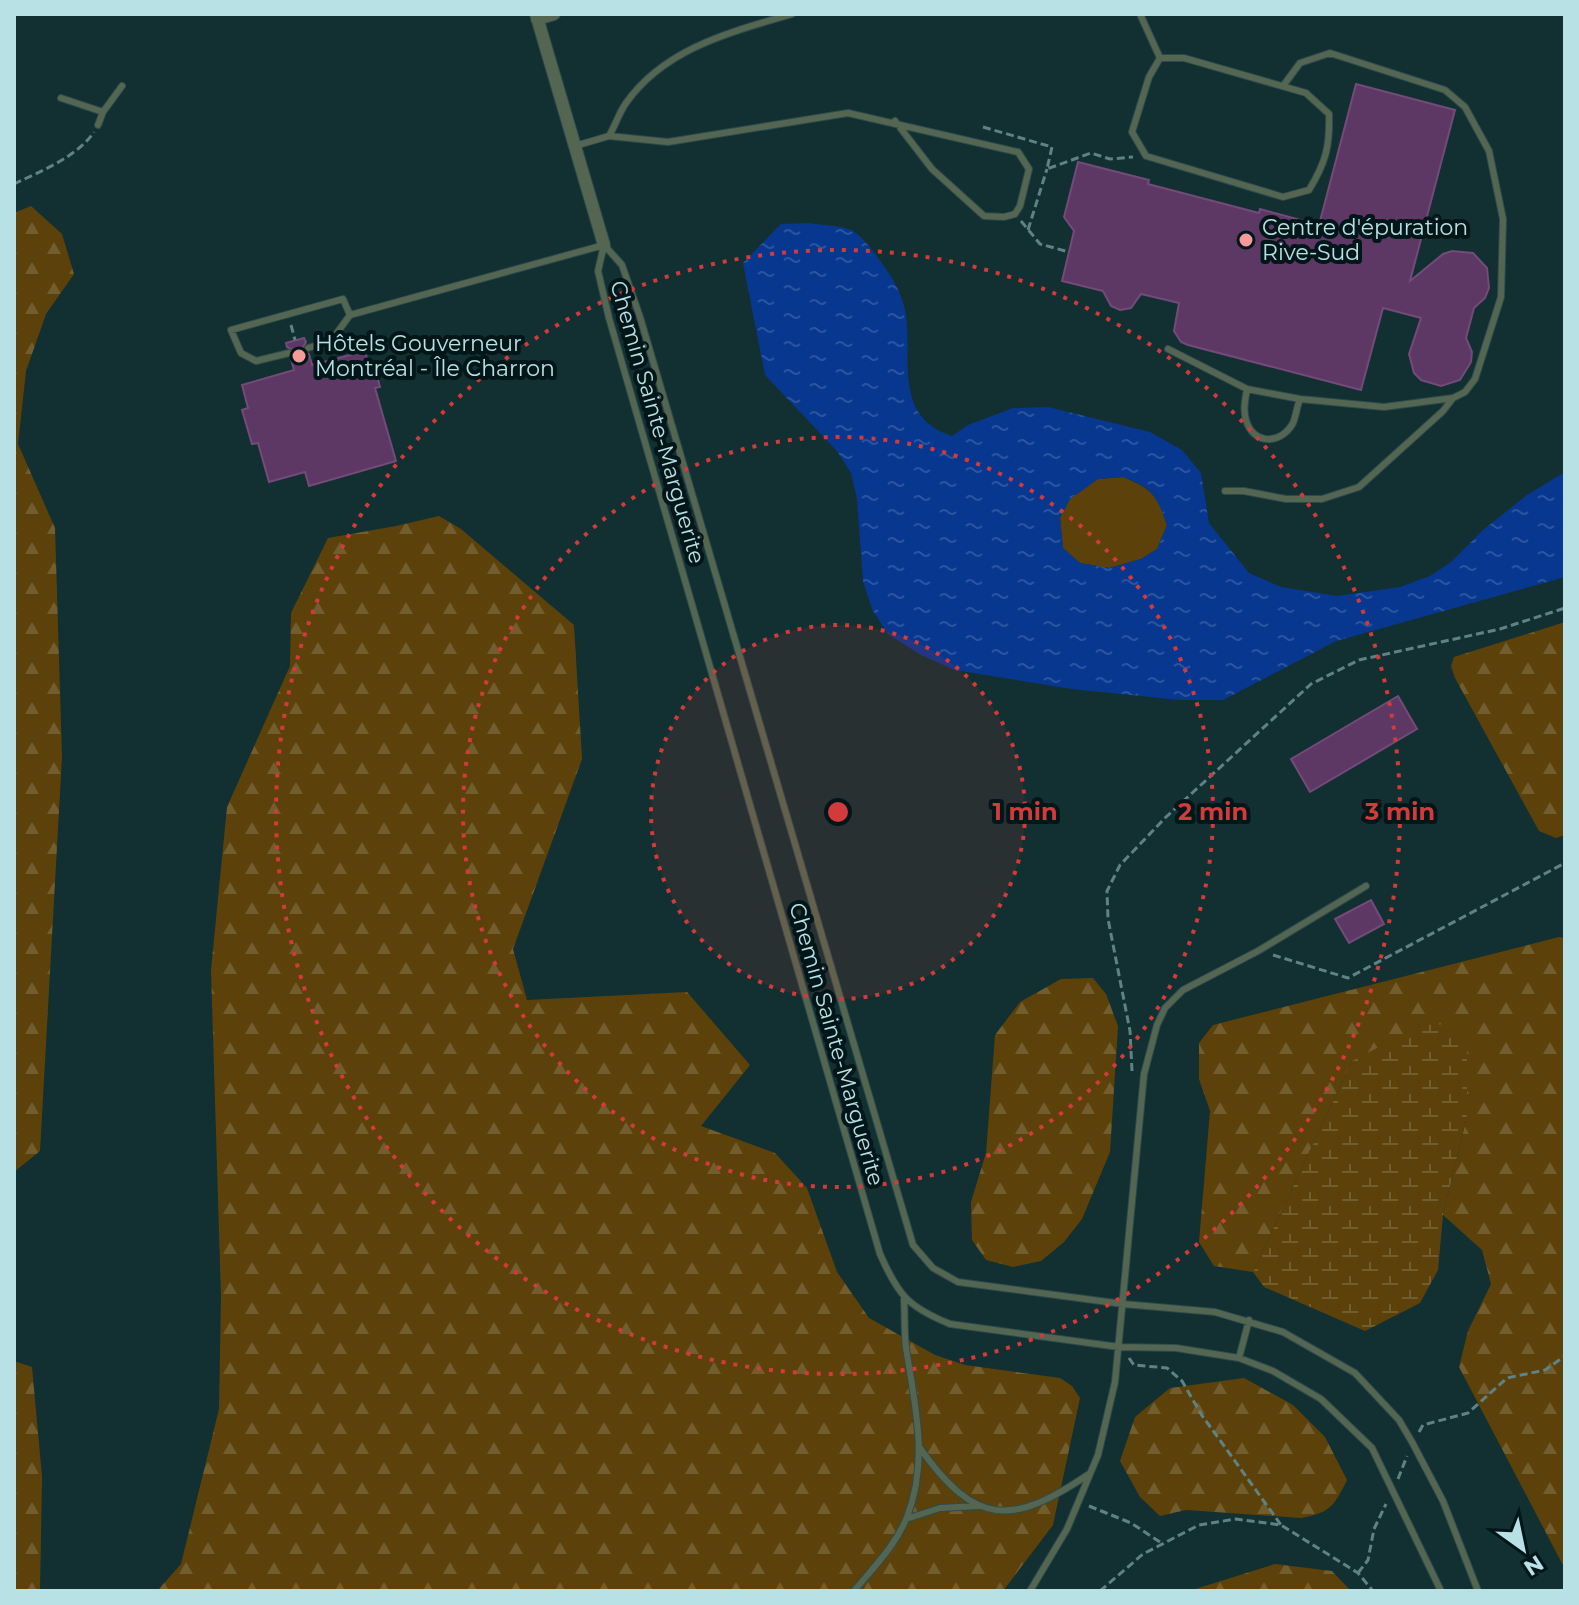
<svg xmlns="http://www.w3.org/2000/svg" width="1579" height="1605" font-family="Montserrat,sans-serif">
<defs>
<pattern id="forest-firs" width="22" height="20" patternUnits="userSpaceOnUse" patternTransform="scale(2)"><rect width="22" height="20" fill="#5c420a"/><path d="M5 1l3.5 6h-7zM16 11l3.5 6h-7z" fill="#715d2e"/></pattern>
<pattern id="wetland-marsh" width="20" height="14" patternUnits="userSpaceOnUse" patternTransform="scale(2)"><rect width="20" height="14" fill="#5c420a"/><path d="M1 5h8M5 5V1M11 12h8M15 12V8" fill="none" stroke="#715d2e"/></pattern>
<pattern id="water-ripples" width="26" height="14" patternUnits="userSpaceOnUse" patternTransform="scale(2)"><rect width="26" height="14" fill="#08378f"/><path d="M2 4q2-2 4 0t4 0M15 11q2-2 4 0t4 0" fill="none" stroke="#2a549f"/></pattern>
</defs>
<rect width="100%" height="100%" fill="#122f31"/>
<!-- green -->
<path fill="#5c420a" d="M1123 477C1153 489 1157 496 1167 525L1157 549 1141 559 1109 568 1080 563 1063 548 1060 518 1070 499 1098 479Z"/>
<!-- forest -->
<path fill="url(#forest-firs)" d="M31 206 62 234 74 274 46 314 26 371 18 444 55 528 62 757 40 1151 14 1172V213Z
M439 516 461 529 574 625 582 759 513 949 527 1000 687 992 750 1065 701 1126 775 1153 807 1188 837 1272 869 1318 935 1355 965 1365 1060 1378 1072 1386 1080 1398 1053 1525 1003 1591H157L181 1564 219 1409 221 1296 211 970 227 807 290 666 291 613 328 538 396 526Z
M1565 622V835L1556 838 1539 831 1455 678 1451 666 1454 657Z
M1559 937 1565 938V1569L1459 1367 1468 1331 1491 1284 1482 1250 1443 1215 1467 1116 1352 1061 1253 1272 1214 1266 1199 1242 1210 1111 1199 1079V1043L1213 1025Z
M1093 978 1106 994 1118 1026 1110 1152 1082 1219 1064 1242 1041 1261 1013 1267 986 1260 972 1240 971 1202 986 1153 995 1035 1020 1002 1061 979Z
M14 1361 32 1367 42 1476 40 1591H14Z
M1244 1378 1293 1405 1325 1437 1347 1480C1334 1506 1330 1513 1301 1518L1186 1510 1160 1516 1140 1497 1120 1461 1135 1417 1170 1388Z
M1275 1564 1332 1571 1351 1591H1189Z"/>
<!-- wetland -->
<path fill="url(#wetland-marsh)" d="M1454 1024 1467 1047V1116L1443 1215 1438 1270 1420 1303 1365 1331 1264 1287 1253 1272 1352 1061 1421 1025Z"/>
<!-- water -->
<path fill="url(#water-ripples)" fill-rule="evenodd" d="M809 223C821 225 834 225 845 228 858 231 865 242 873 251 887 270 900 287 905 310 914 357 891 416 952 436L968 425 1013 408 1048 407 1150 432 1182 450 1201 473 1209 523 1249 573 1281 587 1337 596 1400 587 1430 576 1451 562 1483 530 1527 495 1565 472V577L1336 641 1223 700H1180L1072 689 955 670 921 655 888 634 872 609 863 581 857 499 851 473 837 451 765 375 743 263 781 224ZM1123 477C1153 488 1157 496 1167 525L1157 549 1141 559 1110 568 1080 563 1063 548 1060 518 1070 499 1098 479Z"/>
<!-- building -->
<path fill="#5e3865" stroke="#724b79" stroke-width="2" d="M1356 84 1455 110 1410 281 1443 254 1452 251 1473 253 1487 268 1489 288 1485 298 1474 308 1466 338 1472 352 1471 362 1460 380 1441 386 1421 380 1414 373 1409 354 1421 318 1383 308 1361 390 1188 345 1181 342 1174 331 1179 303 1141 294 1131 308 1120 310 1111 306 1103 291 1062 281 1074 231 1064 217 1078 162 1149 180 1148 184 1259 213 1260 209 1319 225Z
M304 338 306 342 302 349 309 354 312 365 365 351 371 374 376 372 380 387 375 388 396 461 309 486 305 472 269 482 258 443 252 444 242 410 248 408 242 385 294 370 291 359 295 351 287 347 286 343Z
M1398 696 1417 729 1310 792 1291 759Z
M1371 900 1384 924 1349 943 1335 919Z"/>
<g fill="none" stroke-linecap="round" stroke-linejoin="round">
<defs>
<path id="lane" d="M1140 14 1160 58
M1160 58H1184L1306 93 1329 114C1330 146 1326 162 1309 190L1283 197 1146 156 1132 132 1149 77Z
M61 98 103 112
M98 125 103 112 122 86
M609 136C615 126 619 113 626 103 665 48 731 32 792 14
M575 146 609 136 668 142 848 113 1018 152 1029 169 1020 206 1015 214 1004 217 984 216 932 169 895 121
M604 245 598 271 609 318 880 1254C898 1295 908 1307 950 1324L1119 1347 1176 1348 1239 1358 1273 1371 1321 1399 1372 1448 1441 1591
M605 246 622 265 640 317 913 1245 933 1268 958 1282 1123 1304 1215 1312 1283 1332 1355 1373 1399 1420 1412 1442 1443 1501 1478 1591
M308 348 331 341 350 315 604 245
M1168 349 1247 389 1300 399 1384 407 1453 398 1465 392 1475 379 1501 297 1503 219 1489 151 1465 107 1445 90 1330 53 1300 63 1283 86
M289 353 256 361 241 353 231 330 343 299 350 315
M1247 389C1245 400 1243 410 1246 420 1253 445 1281 445 1293 423 1296 416 1297 406 1300 399
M1225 491H1244L1286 499H1322L1359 487 1443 411 1453 398
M1239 1358 1249 1320
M920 1448C976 1527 1012 1526 1089 1474
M906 1519 940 1508 978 1506
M854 1591C873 1568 896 1545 907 1517 929 1461 915 1405 906 1348 904 1332 905 1315 904 1299
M1030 1591 1067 1529 1090 1474 1098 1455 1115 1382 1144 1074 1157 1025 1165 1008 1183 990 1258 951 1366 886"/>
<path id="street" d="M536 14 604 245
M537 19 554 14"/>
</defs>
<!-- lane casing -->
<use href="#lane" stroke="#2c4b4e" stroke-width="8"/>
<!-- street casing -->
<use href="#street" stroke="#2c4b4e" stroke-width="14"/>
<!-- path -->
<path stroke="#5f8284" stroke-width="3" stroke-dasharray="8 4" stroke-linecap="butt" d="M983 127 1052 147 1047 169 1091 153 1110 159 1133 157
M14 184C41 171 77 157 94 132
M1021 221 1040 244 1069 252
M1028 230 1047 169
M291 325 295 340
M1273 955 1348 978 1565 863
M1132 1071 1130 1031 1108 919 1107 891 1120 865 1166 817 1311 684 1359 660 1500 629 1565 608
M1129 1358 1134 1365 1167 1368 1182 1381 1201 1414 1281 1525
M1419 1432 1423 1425 1468 1413 1507 1378 1545 1370 1565 1356
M1398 1479 1407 1456
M1089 1506 1131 1523 1163 1544
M1358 1573 1368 1560 1374 1529 1386 1504
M1100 1591 1143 1554 1199 1525 1236 1519 1281 1525 1358 1573 1373 1591"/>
<!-- lane -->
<use href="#lane" stroke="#546651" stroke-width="6"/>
<!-- street -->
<use href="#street" stroke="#546651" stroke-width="12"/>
</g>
<!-- distance rings -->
<circle cx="838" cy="812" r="187" fill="#d33a3b" fill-opacity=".12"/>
<g fill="none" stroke="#d33a3b" stroke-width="4" stroke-dasharray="4 8">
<circle cx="838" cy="812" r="187"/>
<circle cx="838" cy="812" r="375"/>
<circle cx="838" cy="812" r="562"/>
</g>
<!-- markers -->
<g fill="#f59b99" stroke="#001619" stroke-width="3">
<circle cx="1246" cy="240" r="8"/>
<circle cx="299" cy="356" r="8"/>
</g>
<g text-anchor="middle" stroke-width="8" stroke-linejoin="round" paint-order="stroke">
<!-- poi labels -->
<g font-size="22" fill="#b7e1e4" stroke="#001619" text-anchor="start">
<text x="1262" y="235">Centre d'épuration<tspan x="1262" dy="25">Rive-Sud</tspan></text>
<text x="315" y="351">Hôtels Gouverneur<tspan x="315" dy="25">Montréal - Île Charron</tspan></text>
</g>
<!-- street labels -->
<g font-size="22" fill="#b7e1e4" stroke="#001619">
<text transform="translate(658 422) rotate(74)" y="8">Chemin Sainte-Marguerite</text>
<text transform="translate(837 1044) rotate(74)" y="8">Chemin Sainte-Marguerite</text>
</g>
</g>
<circle cx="838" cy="812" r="12" fill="#d33a3b" stroke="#001619" stroke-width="4"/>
<g font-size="24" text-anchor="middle" font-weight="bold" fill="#d33a3b" stroke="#001619" stroke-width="8" stroke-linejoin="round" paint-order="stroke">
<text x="1025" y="820">1 min</text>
<text x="1213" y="820">2 min</text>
<text x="1400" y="820">3 min</text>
</g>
<!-- border -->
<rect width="1579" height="1605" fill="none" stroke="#b7e1e4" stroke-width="32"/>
<!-- north arrow -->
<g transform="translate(1523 1549) rotate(147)" stroke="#001619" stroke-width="6" paint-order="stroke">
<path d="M0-6L14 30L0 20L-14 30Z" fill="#b7e1e4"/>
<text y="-12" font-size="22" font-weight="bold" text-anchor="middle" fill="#b7e1e4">N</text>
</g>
</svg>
